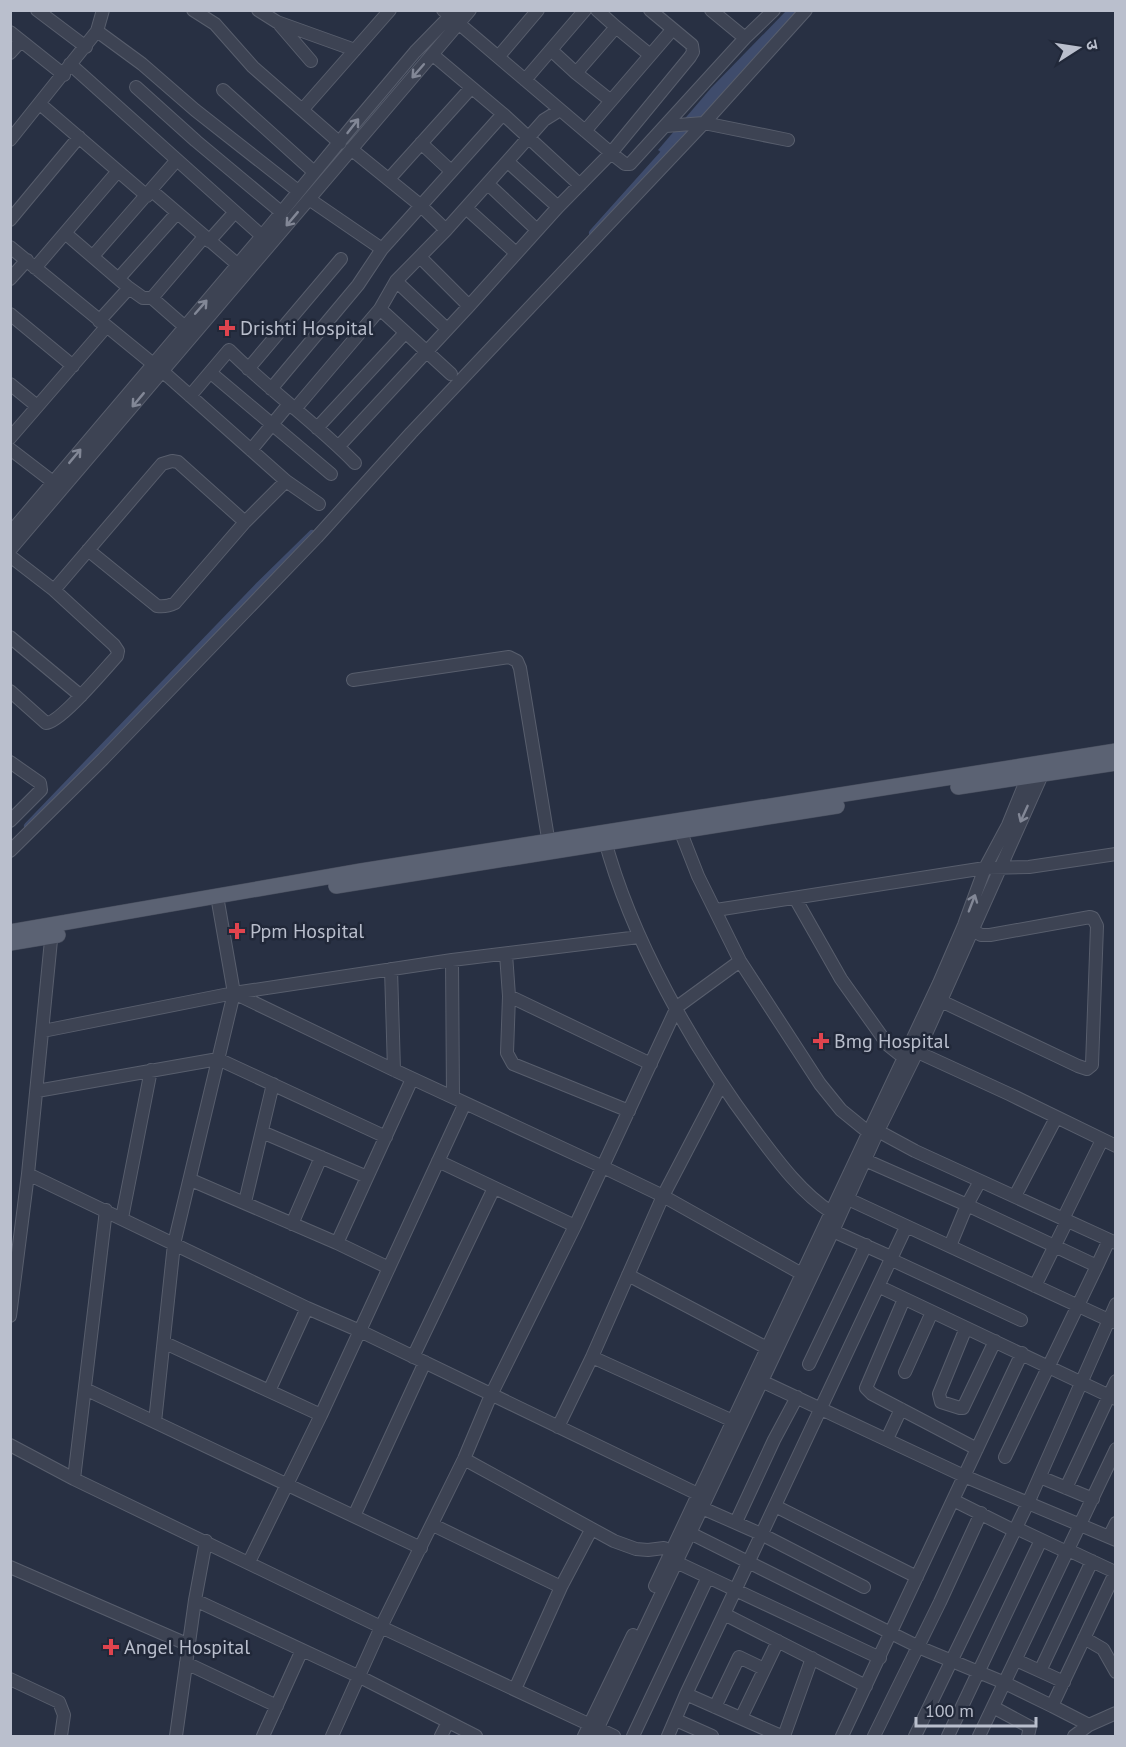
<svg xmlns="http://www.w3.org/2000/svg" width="1126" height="1747" font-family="'PT Sans','Noto Sans Devanagari',sans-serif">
<rect width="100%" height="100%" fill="#283043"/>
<!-- water -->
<path fill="#3f4c6c" d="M786 11H801L667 157 658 150 711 88Z"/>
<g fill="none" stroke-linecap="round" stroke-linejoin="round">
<!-- canal -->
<path stroke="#3f4c6c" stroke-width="8" d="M593 233 670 147
M28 826 260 585 312 534"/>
<defs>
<path id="minor" d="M37 10 86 47
M193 10 215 24 253 67 340 143
M258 10 277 22 355 50
M443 10 611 153 625 164H630L745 38 774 10
M597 10 616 27 576 73 611 101
M711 10 745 38
M280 25 311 61
M616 27 650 55
M97 31 142 64 195 110 298 191
M10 32 64 75
M551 50 576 73
M10 53 21 41
M433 55 503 114
M499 56 538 10
M70 64 262 236
M525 80 585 10
M136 87 196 141 281 212
M223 90 314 172
M40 104 147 196
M303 109 390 10
M666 126 704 123 788 140
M585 131 672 30
M10 140 97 31 103 10
M421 143 451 171
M351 149 420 205 446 230
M508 162 558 207
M389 179 471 88
M488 184 537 230
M152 191 237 264
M309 199 382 249
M466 208 516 253
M10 220 79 137
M65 233 129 288 143 298H152L204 237
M209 241 234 213
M10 247 169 377 286 481 319 504
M93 256 176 161
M420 257 469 306
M35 268 118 171
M119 278 177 213
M10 279 27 260
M396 281 447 329
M152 298 184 326
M380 309 451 374
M10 314 73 366
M99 321 129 288
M248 369 341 259
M211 373 331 474
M10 384 37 406
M271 389 358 285 382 249 503 114 580 185
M190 396 229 350C269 390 316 423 355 463
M295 409 380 309 396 281 446 230 544 120 560 110
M317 428 405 333
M10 438 106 327
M339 446 469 306 558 207 611 153 690 57 693 52 692 45 650 10
M10 449 53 482
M251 450 289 404
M10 533 262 236 355 123 415 52 456 10
M10 550 470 10
M88 550 157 606C164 607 169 606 175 603L245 522 286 481
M10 556 54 590 114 645 118 651 117 656C105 669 60 723 46 723L10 691
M54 590 162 464 172 461 178 462 245 522
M10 637 81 696
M353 680 509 657 517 661 520 668 550 850
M10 762 40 783 41 790 10 821
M678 825 698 876 740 961 820 1084 841 1110 868 1132
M604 837C631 939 693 1048 756 1132 777 1160 801 1193 831 1212
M10 851 103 759 317 537 411 433 704 123 806 10
M795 898 841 979 888 1045 903 1057
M716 910 985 868 1029 867 1116 854
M506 954 509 996 507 1053 513 1064 629 1111
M452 960 453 1097
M391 969 394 1070
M234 993 394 1070 603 1167 663 1196 802 1274
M509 996 651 1064
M941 1001 1078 1066 1087 1069 1092 1065 1097 926 1093 918 1090 917 990 935H981L967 927
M43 1031 234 993 452 960 639 937
M911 1049 1009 1094 1116 1146
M37 1091 218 1059 386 1137
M878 1131 915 1151 1116 1243
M262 1132 367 1177
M865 1160 967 1205 1097 1266 1109 1240
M438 1161 575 1226
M28 1174 307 1308 360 1331 704 1497
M191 1180 337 1243 389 1268
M1015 1196 1056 1118
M848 1199 1113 1322
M245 1202 273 1084
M122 1218 151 1070
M1063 1219 1102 1140
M292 1224 321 1157
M833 1231 893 1258
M337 1243 412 1079
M950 1246 967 1205 980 1181
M892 1260 1021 1320
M628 1275 767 1348
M1035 1286 1067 1221
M880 1287 1116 1399
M904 1299 866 1388 872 1394 977 1449
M10 1316 28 1174 52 930
M966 1328 939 1394 941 1402 960 1408H963L995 1341
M165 1343 321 1415
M413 1357 494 1188
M592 1357 733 1421
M809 1364 866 1245
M905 1372 932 1312
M755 1378 964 1476 1116 1540
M85 1389 421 1548
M269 1391 307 1308
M155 1422 174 1244 234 993 217 896
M558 1427 592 1357 663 1196 721 1085
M887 1439 901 1409
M10 1445 74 1479 381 1627 614 1736
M1005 1457 1097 1266
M464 1459 614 1541 636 1549 648 1550 664 1548 678 1554
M1040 1477 1093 1499
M74 1479 106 1210
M1066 1488 1116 1381
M953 1500 1015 1531
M775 1506 917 1577
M702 1508 761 1534 864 1587
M354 1516 425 1362
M736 1522 774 1440 797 1397
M433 1525 561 1587
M1016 1528 1067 1552
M690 1533 923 1649 1005 1683 1052 1706
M1109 1537 1116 1523
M1068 1550 1115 1572
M249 1562 321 1415 465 1103
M676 1562 880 1658
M10 1567 189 1645
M655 1586 939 983 964 925 985 868 1008 825 1030 771
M195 1600 360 1677 476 1736
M724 1614 906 1227
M1084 1638 1103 1649 1116 1672
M1016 1660 1040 1671
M186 1663 277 1706
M10 1679 59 1702 64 1715 61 1736
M1064 1682 1040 1671 1092 1561
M515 1689 561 1587 591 1530
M686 1694 781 1736
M715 1707 739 1657 764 1669
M993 1707 1030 1727 1028 1736
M741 1718 778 1641
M676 1720 712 1736
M1089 1725 1052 1706 1116 1571
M176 1736 195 1600 206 1541
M263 1736 302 1650
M332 1736 381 1627 464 1459 491 1395 575 1226 677 1007 740 961
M441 1736 448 1722
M584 1736 633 1635
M594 1736 833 1231 878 1131 926 1034 1045 768
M633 1736 708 1577
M668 1736 686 1694 724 1614 866 1686
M784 1736 812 1658
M842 1736 1022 1353
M874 1736 940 1602 981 1513
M915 1736 1028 1503 1116 1304
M948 1736 1041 1540
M979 1736 1116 1449
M1074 1736 1089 1725 1116 1713"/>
<path id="major" d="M958 787 1116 763
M336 886 837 806
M10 932 361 871 1116 751
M10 943 58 935"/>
</defs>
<!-- minor casing -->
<use href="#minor" stroke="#585e6d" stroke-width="14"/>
<!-- major casing -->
<use href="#major" stroke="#464c5c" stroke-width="16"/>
<!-- minor -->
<use href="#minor" stroke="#3d4353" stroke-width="12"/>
<!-- major -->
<use href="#major" stroke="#5b6273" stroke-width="15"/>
</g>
<!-- one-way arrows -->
<defs><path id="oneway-shaft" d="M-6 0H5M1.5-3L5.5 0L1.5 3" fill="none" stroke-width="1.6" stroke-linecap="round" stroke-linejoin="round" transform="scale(1.5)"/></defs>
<g stroke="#828796">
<use href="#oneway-shaft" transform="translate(418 71) rotate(131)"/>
<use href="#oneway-shaft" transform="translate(353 126) rotate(-52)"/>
<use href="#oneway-shaft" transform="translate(292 219) rotate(130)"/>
<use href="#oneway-shaft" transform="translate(201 307) rotate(-49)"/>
<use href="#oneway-shaft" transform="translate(138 400) rotate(130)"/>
<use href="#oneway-shaft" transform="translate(75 456) rotate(-50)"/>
<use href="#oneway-shaft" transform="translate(1024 814) rotate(114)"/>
<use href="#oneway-shaft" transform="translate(972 903) rotate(-69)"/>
</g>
<!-- markers -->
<g fill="#e0444e" stroke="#212839" stroke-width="2">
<path d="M224 319h6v6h6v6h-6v6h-6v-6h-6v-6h6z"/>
<path d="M234 922h6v6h6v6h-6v6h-6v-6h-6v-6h6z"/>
<path d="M818 1032h6v6h6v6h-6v6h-6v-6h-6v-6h6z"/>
<path d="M108 1638h6v6h6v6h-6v6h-6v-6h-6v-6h6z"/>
</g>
<g text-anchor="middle" stroke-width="5" stroke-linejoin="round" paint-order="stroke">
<!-- poi labels -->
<g font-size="20" fill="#babfcd" stroke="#212839" text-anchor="start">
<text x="240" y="335">Drishti Hospital</text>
<text x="250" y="938">Ppm Hospital</text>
<text x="834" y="1048">Bmg Hospital</text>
<text x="124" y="1654">Angel Hospital</text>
</g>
</g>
<!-- border -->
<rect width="1126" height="1747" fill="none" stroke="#babfcd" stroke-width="24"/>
<!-- north arrow -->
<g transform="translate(1078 48) rotate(78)" stroke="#212839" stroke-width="4.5" paint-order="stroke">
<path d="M0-4.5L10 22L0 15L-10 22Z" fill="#babfcd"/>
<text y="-9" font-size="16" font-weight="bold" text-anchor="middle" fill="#babfcd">उ</text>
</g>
<!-- scale -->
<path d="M916 1717v9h120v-9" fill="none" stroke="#babfcd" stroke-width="3"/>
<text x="925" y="1717" font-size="18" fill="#babfcd" stroke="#212839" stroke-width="4.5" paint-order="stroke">100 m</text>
</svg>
